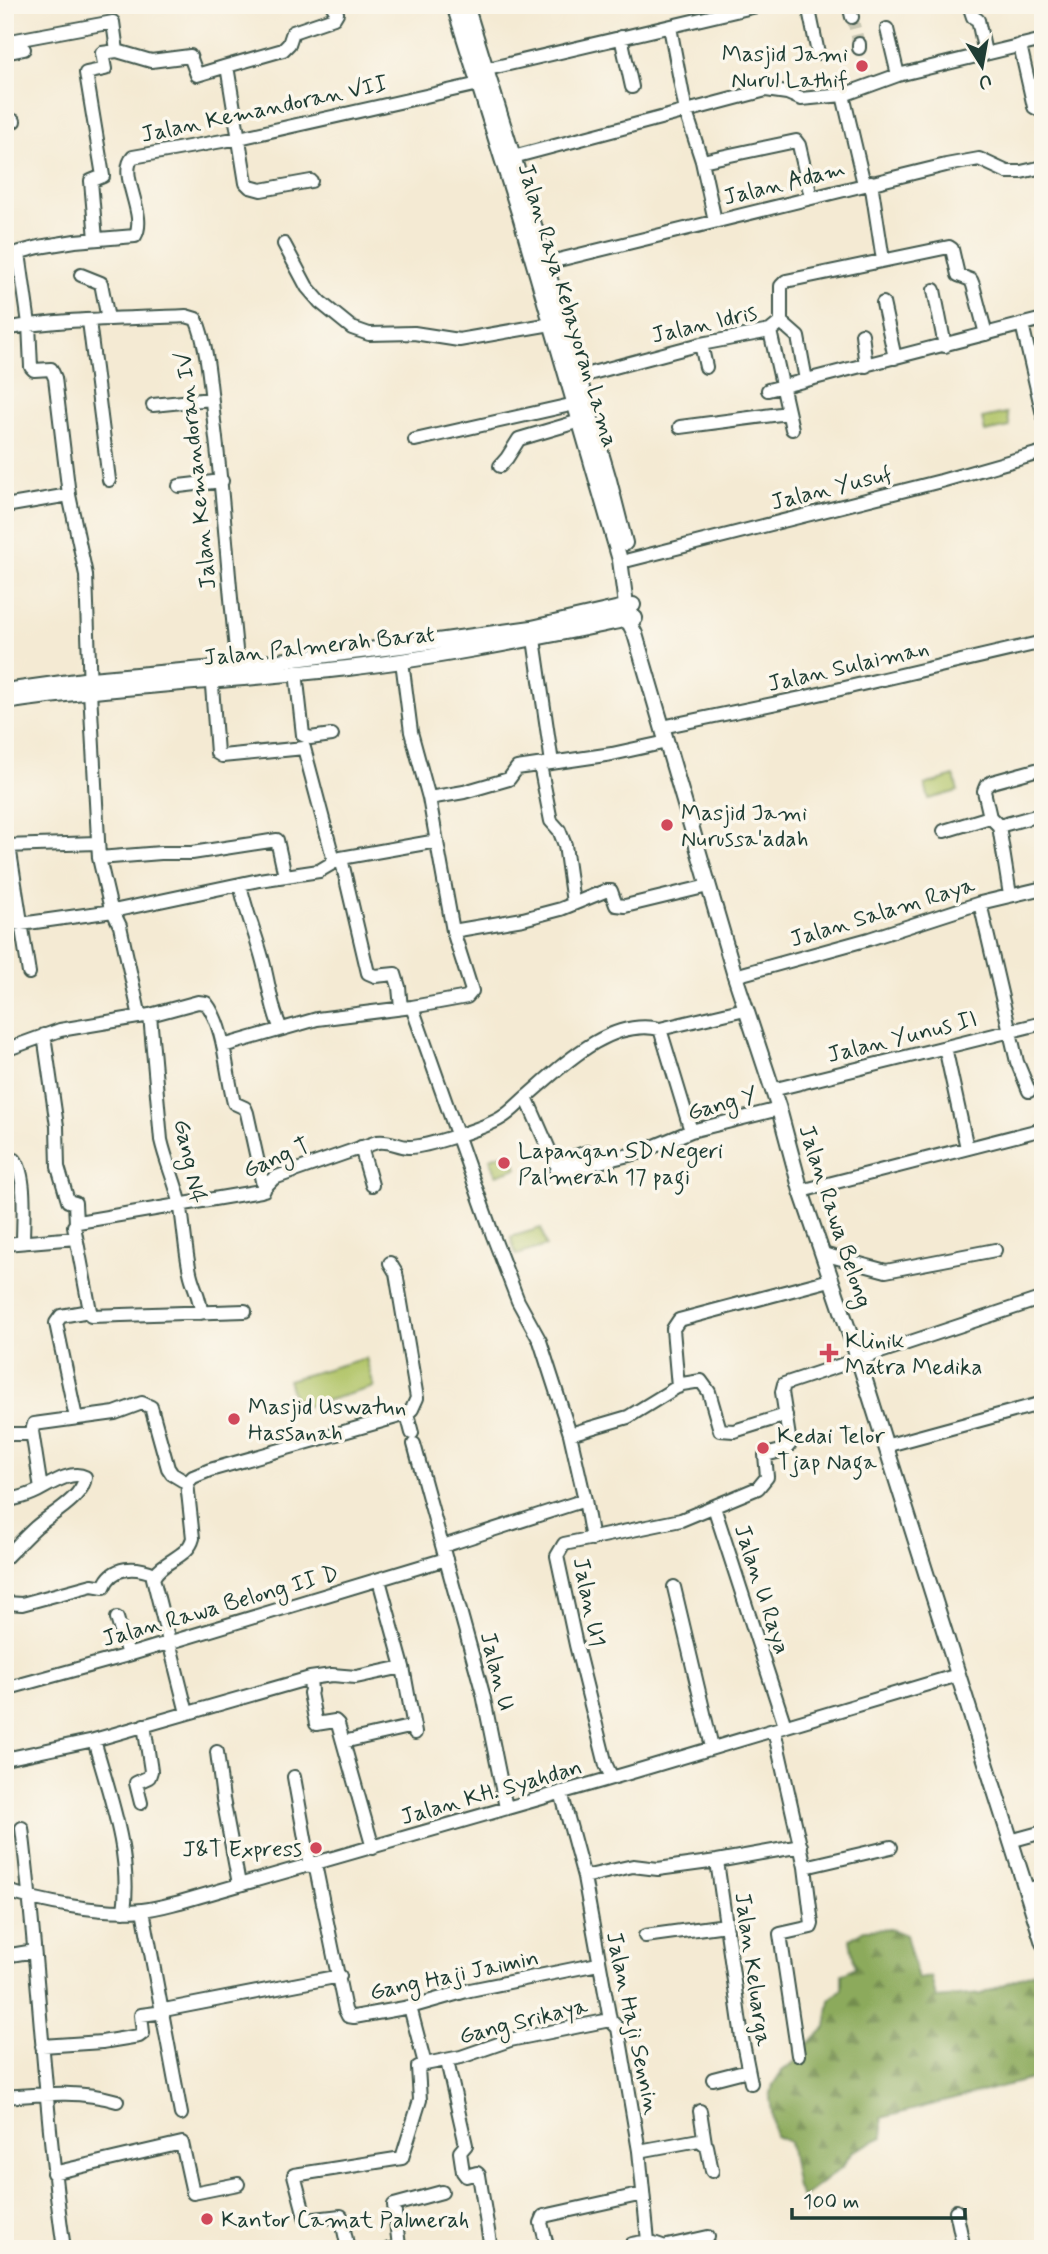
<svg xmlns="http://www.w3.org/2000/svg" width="1048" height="2254" font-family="Mynerve,sans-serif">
<defs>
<pattern id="forest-firs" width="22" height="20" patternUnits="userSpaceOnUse" patternTransform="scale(1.75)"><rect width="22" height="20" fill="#8caa5c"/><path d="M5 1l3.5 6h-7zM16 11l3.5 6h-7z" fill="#728c4d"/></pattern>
</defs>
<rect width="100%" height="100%" fill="#fbf7ec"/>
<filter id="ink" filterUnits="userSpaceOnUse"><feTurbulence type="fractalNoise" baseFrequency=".0143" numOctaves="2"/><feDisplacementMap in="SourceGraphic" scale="14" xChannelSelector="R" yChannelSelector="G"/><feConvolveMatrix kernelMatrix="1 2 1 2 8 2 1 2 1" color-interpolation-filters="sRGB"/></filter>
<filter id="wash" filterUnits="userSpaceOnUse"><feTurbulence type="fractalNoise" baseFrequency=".00686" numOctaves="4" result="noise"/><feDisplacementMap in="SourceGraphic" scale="28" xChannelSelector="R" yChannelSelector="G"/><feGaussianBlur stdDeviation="1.57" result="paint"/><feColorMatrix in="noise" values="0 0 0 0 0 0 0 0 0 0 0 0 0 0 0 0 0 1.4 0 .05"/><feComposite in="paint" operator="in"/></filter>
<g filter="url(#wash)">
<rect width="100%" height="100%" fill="#f4ead3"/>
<!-- grass -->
<path fill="#b1c468" stroke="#68804e" stroke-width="2" d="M1007 413 1010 427 985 432 982 418Z
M954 776 958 791 929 799 925 785Z
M511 1151 517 1168 496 1175 490 1158Z
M541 1228 546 1246 516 1255 511 1237Z
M366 1358 374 1387 297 1409 288 1380Z"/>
<!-- forest -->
<path fill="url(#forest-firs)" stroke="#567448" stroke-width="2" d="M891 1929 906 1935 918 1979 931 1977 936 1998 982 1994 1033 1972 1043 2006V2076L881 2118 883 2137 853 2151 841 2168 802 2198 797 2188 789 2142 775 2136 770 2098 773 2085 782 2071 799 2059 808 2044 826 2027 830 2000 842 1989V1974L855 1967 850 1939 864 1930Z"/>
</g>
<g filter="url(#ink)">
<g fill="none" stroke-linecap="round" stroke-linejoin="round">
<!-- minor-tunnel -->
<path stroke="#c9c7b3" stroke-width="12" stroke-dasharray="12 6" stroke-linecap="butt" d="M852 17 859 44"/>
<defs>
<path id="minor" d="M808 5 818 53
M849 5 852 17
M969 5 973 17 978 20 985 53
M670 27 686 112 702 161 715 221
M887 29 898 75
M621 37 632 87
M5 42 113 22 117 51 151 61 190 56 197 75 227 66 246 183 250 187 261 190 311 181
M859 44V48
M1020 45 1034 107 1043 112
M5 53 24 49
M227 66 283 50 289 44 293 32 334 18 337 13 332 5
M479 71 761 5
M5 122 14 121
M513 157 766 90 787 93 801 99 843 95
M702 161 796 141 799 145 811 197
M871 182 883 260
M864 184 843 95 898 75 1043 40
M96 239 91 181 103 176 86 73 105 69 102 53 117 51
M284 244 307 287 320 302 352 328 369 334 414 333 459 340 551 324
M19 253 29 324 31 367 34 370 51 369 55 378 69 495 86 575 90 691 99 858 110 905 120 926 140 1017
M5 256 39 247 75 241 135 236C148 215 117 174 133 157L239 138 488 82
M538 265 946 165 979 159 1007 172H1021L1043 167
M81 275 101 283 108 319
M934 290 945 346
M883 303 895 358
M89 321 109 480
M781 322 798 337 806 380
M1022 324 1043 415
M5 329C65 318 126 319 186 316L196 319C209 348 211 398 215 430 225 512 229 594 239 676
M770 331 792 429
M862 334 866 366
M701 344 706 367
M577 377 701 344 770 331 781 322V286L786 281 949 247 952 249 958 275 971 280 973 285 986 334
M768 390 1043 319
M153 405 211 399
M680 427 788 413
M415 440 575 404
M500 466 507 458 519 439 580 421
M179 486 222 481
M5 506 69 495
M629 560 941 481 1043 452
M534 639 552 763
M211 672 217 753 222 756 304 748 334 861
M296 672 303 735 310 738 332 735
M662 727 806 697 1043 642
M540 765 551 821 559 830 565 845 573 903
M429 798 464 792 509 779 517 768 612 754 667 742
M999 826 1043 814
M944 831 990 817
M5 846 97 843
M9 846 29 973
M99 858 161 853H192L277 840 285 876
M341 858 368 973 375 976 395 974 399 987 401 1008
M240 884C246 914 259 941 265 970 270 991 272 1010 281 1029
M1010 895 999 826 990 817 984 791 986 786 992 782 1043 768
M980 903 1017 1062 1029 1091
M5 921 21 924 113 911 259 880 319 871 341 858 437 841
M453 931 523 919 561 909 605 891H611L616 905 625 906 708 886
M735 976 869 939 980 903 1043 888
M412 1007 493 1236 518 1301 540 1341 570 1434 585 1500 443 1546
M150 1015 161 1140C166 1162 175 1181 180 1202 184 1226 185 1249 190 1272 193 1287 201 1298 201 1313
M660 1029 691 1131
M44 1035 57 1126 58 1167 68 1201 75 1203 76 1223
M223 1046 317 1019 412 1007 467 997 472 991 453 931 429 798 411 732 402 661
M945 1047 967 1148
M5 1050 60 1030 150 1015 198 1002 206 1003C225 1027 226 1073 234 1103L245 1108 247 1113 264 1190
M772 1090 1043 1023
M526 1097 555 1163 587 1152 597 1162
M361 1147 372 1185
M5 1160H15C27 1177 23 1221 23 1242
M556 1172 638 1153 691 1131 779 1109
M801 1191 1043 1129
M5 1244 76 1238
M823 1254 886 1271 995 1250
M390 1263 396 1273 417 1398 412 1409 407 1414
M245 1311 91 1316 74 1226 78 1222 261 1191 274 1178 377 1142C389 1140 397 1146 408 1147 424 1148 487 1127 501 1118 510 1113 518 1104 526 1097 561 1067 609 1017 660 1029L745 1009
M678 1387 673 1329 679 1320 830 1280
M407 1414 412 1433
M76 1418 56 1323 61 1316 89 1311
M5 1434H28L32 1431
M570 1434 628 1417 682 1384 701 1381 709 1392 720 1430 734 1431 786 1415
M414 1444 483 1694 506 1808
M885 1446 1043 1403
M187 1483 193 1477 210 1470 407 1414
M41 1489 32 1431 34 1424 115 1413 142 1403 151 1407 168 1468 172 1474 187 1483
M585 1500 592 1539
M5 1501C14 1499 24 1497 33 1493 47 1487 70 1469 85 1477 83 1498 51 1514 36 1527 25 1537 15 1548 5 1558
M714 1507 785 1726
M379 1580 403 1667 415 1733
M674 1587 712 1747
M5 1603 22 1604 92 1585 104 1587C112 1565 136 1566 155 1574
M117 1618 128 1655
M310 1678 311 1691 310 1693 316 1724 335 1721 338 1724 373 1848
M5 1689 128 1655 446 1559
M187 1713 153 1578C162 1560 188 1558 193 1538L187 1483
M774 1730 805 1867 812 1924 811 1927 780 1934 798 2055
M94 1740C109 1794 132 1854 124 1911
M343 1742 414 1726
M217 1752 223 1799 239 1884
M5 1759 94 1740 310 1678 332 1675 356 1677 403 1667
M294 1777 310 1866
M612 1778 606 1765 576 1645 557 1556 564 1544 681 1520 758 1488 767 1477 765 1455 785 1450 790 1444 782 1392 784 1384 1043 1298
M561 1792 584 1877 610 2020 618 2028 639 2151 648 2241 671 2249
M141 1803 136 1783 149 1777 151 1771 144 1725
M22 1828C39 1968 44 2109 64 2249
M1010 1841 1043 1832
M717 1861 742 2038 751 2083
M315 1864 345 2010 348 2016 354 2017 410 2007 470 1990 598 1964
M805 1867 891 1847
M584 1877 633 1866 658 1869 717 1861 801 1846
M5 1890C42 1903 103 1914 142 1910 155 1909 168 1905 180 1902L629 1773 958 1675
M1026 1890 1043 1885
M143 1910 181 2114
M645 1936 726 1925
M5 1956 34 1951
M410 2007 425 2064 461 2057 510 2040 610 2020
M164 2010 340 1976
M42 2046 102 2042 139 2036 143 2033 141 2015 164 2012
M447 2061 466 2145 460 2152 463 2172 466 2176 477 2173 479 2175 491 2249
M713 2079 748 2070
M5 2097C44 2094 79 2090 117 2101
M700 2111 705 2143
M639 2151 699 2140 707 2146 712 2171
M53 2173 182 2143 193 2193 238 2184
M956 2211 964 2249
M632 2244 648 2241
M667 2246 708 2237
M348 2249 341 2216 306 2220 294 2175 402 2158 420 2100 418 2067 425 2064
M389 2249 399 2246 394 2205 442 2192
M548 2249 541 2223 544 2216 643 2194"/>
<path id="major" d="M454 5 520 216 620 560 628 620 635 634 735 976 779 1109 801 1191 858 1358 1043 1943
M466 5 529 208 609 480 625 543
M5 691 91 679 238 666 401 646 532 628 633 605
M5 702C119 685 234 681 348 668 444 657 539 637 635 618"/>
</defs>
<!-- minor casing -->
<use href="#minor" stroke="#3f574c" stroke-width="16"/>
<!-- major casing -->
<use href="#major" stroke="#3f574c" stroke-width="18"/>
<!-- minor -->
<use href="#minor" stroke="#fff" stroke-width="12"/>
<!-- major -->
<use href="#major" stroke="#fff" stroke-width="14"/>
</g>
</g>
<!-- markers -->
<g fill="#d1495b" stroke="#fbf7ec" stroke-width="2.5">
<circle cx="862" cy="66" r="7"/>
<circle cx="667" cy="825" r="7"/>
<circle cx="504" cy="1163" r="7"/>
<path d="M825.5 1342.5h7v7h7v7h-7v7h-7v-7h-7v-7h7z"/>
<circle cx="234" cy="1419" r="7"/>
<circle cx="763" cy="1448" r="7"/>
<circle cx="316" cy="1848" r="7"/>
<circle cx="207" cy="2219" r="7"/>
</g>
<g text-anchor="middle" stroke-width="7" stroke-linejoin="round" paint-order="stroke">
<!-- poi labels -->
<g font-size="23" fill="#1f3d34" stroke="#fbf7ec" text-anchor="start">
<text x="848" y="61" text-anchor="end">Masjid Jami<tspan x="848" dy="26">Nurul Lathif</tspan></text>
<text x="681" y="820">Masjid Jami<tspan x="681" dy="26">Nurussa'adah</tspan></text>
<text x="518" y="1158">Lapangan SD Negeri<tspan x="518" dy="26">Palmerah 17 pagi</tspan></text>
<text x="845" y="1348">Klinik<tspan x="845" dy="26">Matra Medika</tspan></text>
<text x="248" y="1414">Masjid Uswatun<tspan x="248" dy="26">Hassanah</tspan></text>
<text x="777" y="1443">Kedai Telor<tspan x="777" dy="26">Tjap Naga</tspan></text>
<text x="302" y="1856" text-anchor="end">J&amp;T Express</text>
<text x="221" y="2227">Kantor Camat Palmerah</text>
</g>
<!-- street labels -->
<g font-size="23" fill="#1f3d34" stroke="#fbf7ec">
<text transform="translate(264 108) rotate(-12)" y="8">Jalan Kemandoran VII</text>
<text transform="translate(784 182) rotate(-14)" y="8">Jalan Adam</text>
<text transform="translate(569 305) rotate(73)" y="8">Jalan Raya Kebayoran Lama</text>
<text transform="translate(704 323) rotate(-13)" y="8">Jalan Idris</text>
<text transform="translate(195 471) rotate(-96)" y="8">Jalan Kemandoran IV</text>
<text transform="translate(831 487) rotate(-14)" y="8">Jalan Yusuf</text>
<text transform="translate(319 645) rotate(-6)" y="8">Jalan Palmerah Barat</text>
<text transform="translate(848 665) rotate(-13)" y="8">Jalan Sulaiman</text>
<text transform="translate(882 911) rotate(-17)" y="8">Jalan Salam Raya</text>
<text transform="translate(902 1036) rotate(-14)" y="8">Jalan Yunus II</text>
<text transform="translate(722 1103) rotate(-15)" y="8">Gang Y</text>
<text transform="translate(276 1157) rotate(-23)" y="8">Gang T</text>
<text transform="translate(191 1161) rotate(78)" y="8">Gang N4</text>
<text transform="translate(836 1216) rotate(72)" y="8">Jalan Rawa Belong</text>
<text transform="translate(763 1589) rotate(72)" y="8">Jalan U Raya</text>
<text transform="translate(590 1602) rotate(79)" y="8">Jalan U1</text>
<text transform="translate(220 1605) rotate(-16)" y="8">Jalan Rawa Belong II D</text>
<text transform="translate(498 1671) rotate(76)" y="8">Jalan U</text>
<text transform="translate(491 1791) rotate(-16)" y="8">Jalan KH. Syahdan</text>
<text transform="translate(754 1969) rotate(82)" y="8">Jalan Keluarga</text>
<text transform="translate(454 1974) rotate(-12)" y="8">Gang Haji Jaimin</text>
<text transform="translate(523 2020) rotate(-14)" y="8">Gang Srikaya</text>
<text transform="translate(634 2023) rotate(78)" y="8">Jalan Haji Sennin</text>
</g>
</g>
<!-- margin -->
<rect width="1048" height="2254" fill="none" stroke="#fbf7ec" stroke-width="28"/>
<!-- north arrow -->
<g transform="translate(982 66) rotate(169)" stroke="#fbf7ec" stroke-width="5" paint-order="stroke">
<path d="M0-5L12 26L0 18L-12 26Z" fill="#1f3d34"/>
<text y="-10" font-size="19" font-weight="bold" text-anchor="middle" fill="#1f3d34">U</text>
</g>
<!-- scale -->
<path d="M792 2208v10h173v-10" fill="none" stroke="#1f3d34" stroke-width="3.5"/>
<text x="803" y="2208" font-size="21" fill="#1f3d34" stroke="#fbf7ec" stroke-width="5" paint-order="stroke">100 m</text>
</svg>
